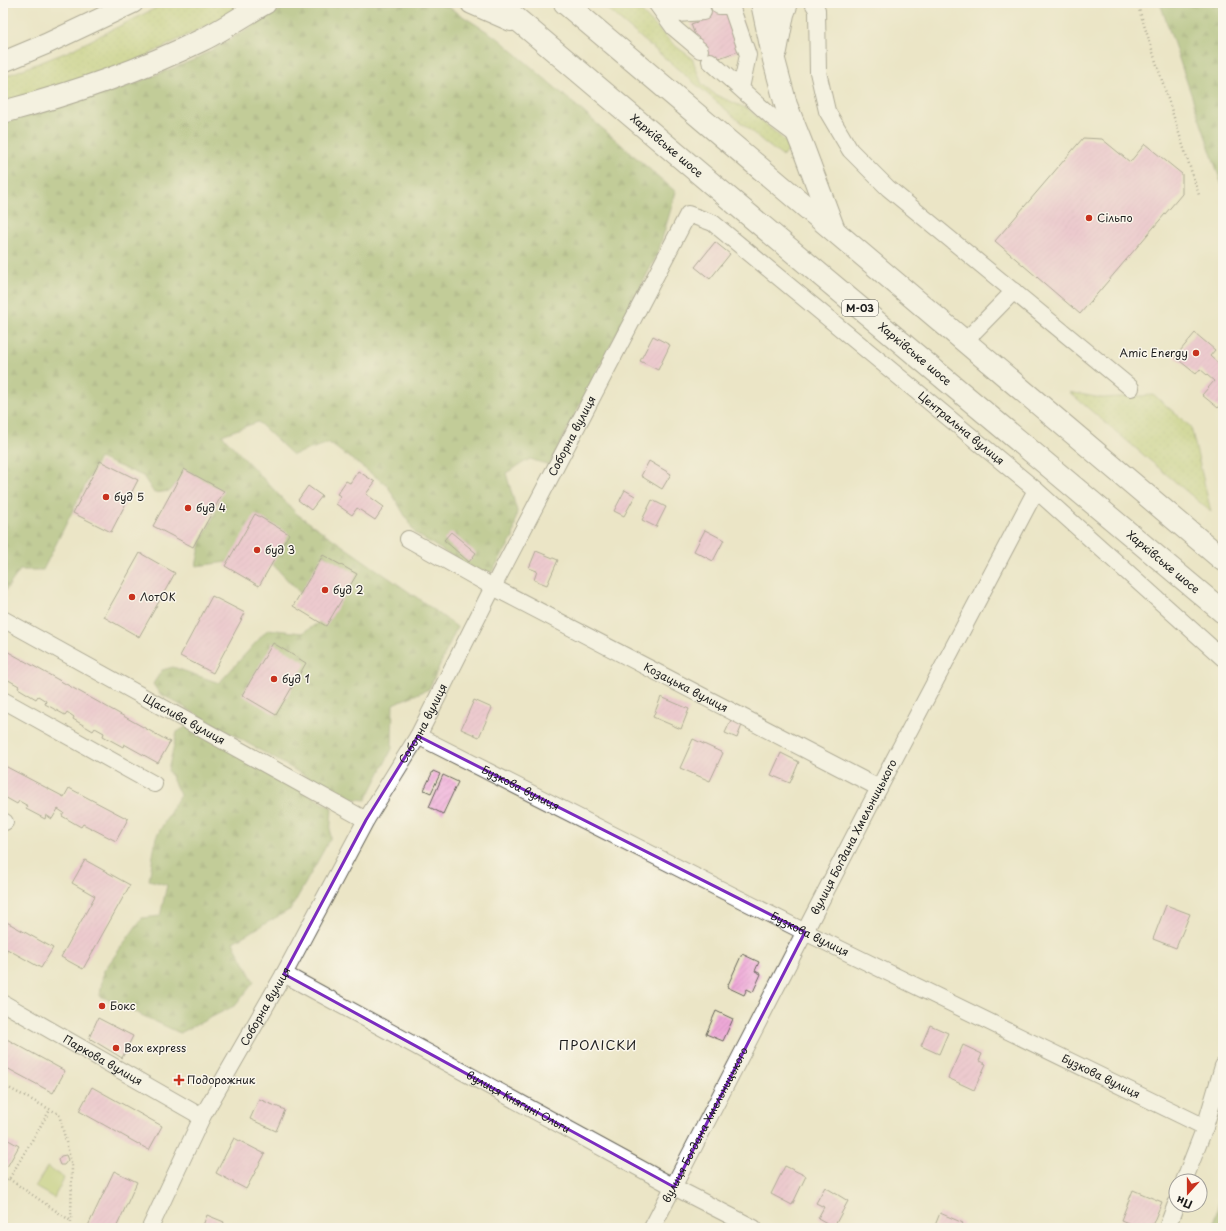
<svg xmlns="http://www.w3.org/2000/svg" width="1226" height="1231" font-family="'Playpen Sans',sans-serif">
<defs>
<pattern id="grass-dots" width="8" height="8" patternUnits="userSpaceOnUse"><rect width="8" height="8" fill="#b5c96c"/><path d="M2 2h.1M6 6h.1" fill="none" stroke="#9bac5d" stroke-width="1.8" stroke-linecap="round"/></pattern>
<pattern id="forest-firs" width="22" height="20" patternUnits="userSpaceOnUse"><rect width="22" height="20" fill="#90ad60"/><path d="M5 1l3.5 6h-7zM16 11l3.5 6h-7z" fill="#758c4e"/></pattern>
<pattern id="building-hatch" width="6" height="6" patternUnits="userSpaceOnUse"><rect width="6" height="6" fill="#eea9d8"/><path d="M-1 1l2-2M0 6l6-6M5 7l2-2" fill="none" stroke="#cc91b9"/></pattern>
</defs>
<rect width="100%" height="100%" fill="#fbf7ec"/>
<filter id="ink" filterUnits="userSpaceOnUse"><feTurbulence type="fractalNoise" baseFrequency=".025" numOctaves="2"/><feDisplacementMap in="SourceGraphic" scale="8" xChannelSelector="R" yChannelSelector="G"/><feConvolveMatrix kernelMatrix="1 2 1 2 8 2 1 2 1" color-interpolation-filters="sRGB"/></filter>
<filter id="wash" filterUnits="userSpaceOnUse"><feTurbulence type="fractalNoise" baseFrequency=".012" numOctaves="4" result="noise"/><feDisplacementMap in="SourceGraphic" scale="16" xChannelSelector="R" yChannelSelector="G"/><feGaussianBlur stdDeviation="0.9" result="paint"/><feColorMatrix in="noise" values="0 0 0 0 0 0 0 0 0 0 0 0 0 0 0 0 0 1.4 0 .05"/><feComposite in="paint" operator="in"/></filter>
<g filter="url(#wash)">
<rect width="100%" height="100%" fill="#ebe5c6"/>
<!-- grass -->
<path fill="url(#grass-dots)" stroke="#687244" d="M166 3H251L130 64 3 105V77L67 52Z
M600 3H633L674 45 692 58 702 84 716 95 748 109 783 139 791 148 782 156 765 143Z
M1069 392 1102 398 1154 395 1191 427 1211 512Z"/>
<!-- forest -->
<path fill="url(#forest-firs)" stroke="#56643e" d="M292 3H442L499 39 676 192 658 253 549 465 530 459 506 473 517 511 513 538 492 572 478 573 415 533 387 485 329 443 293 455 258 422 222 435 297 514 422 601 457 627 429 689 393 704 392 749 366 800 344 798 159 693 153 684 162 670 173 667 219 683 268 629 302 633 334 613 299 592 252 543 235 561 196 566 201 542 220 503 178 482 170 491 154 493 143 476 99 458 43 570H20L3 594V122L39 113 123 88 196 59Z
M1160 3H1223V188Z
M189 725 332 808 330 839 291 909 233 942 254 982 236 1005 180 1033 100 996 103 972 142 918 160 916 167 885 149 880 156 837 180 795 168 770 177 732Z
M1223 1185V1228H1213Z"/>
<!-- park -->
<path fill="#b5c96c" stroke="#687244" d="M47 1167 64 1178 54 1198 35 1187Z"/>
<g id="blocks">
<!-- building -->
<path fill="url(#building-hatch)" d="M700 3H718L737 9 750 47 705 63 691 24 706 19Z
M1083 138 1102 139 1130 162 1145 144 1182 174V194L1080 314 995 241Z
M715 242 730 254 710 279 695 267Z
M1195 333 1215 350 1210 356 1223 368V402L1218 408 1202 395 1214 381 1200 369 1196 374 1175 357Z
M653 336 670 345 658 370 640 361Z
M100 461 138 480 111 532 73 513Z
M649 461 671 474 662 489 641 476Z
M184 469 224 491 193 547 153 526Z
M358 471 375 482 366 494 384 507 375 520 357 508 352 515 336 504 341 496 337 494 346 481 350 483Z
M308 486 322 496 311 510 298 500Z
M625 490 635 496 624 516 614 511Z
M652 500 666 507 656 527 642 520Z
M255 514 289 534 259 586 225 566Z
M705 530 724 540 713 561 694 551Z
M451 532 476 553 469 562 444 540Z
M536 551 558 560 547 585 534 580 537 571 529 568Z
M140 553 175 573 139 637 104 617Z
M323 555 357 574 326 626 293 606Z
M212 596 245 613 213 673 180 656Z
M273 643 306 663 276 715 242 695Z
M3 649 170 742 158 763 124 744 123 747 103 736 104 733 95 728 93 731 73 719 74 717 67 712 65 715 45 704 46 701 38 696 36 699 18 688 19 686 3 677Z
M661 697 689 709 681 729 653 717Z
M474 700 492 708 479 737 461 729Z
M731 720 742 725 737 738 725 733Z
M693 739 723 753 710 781 680 768Z
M781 753 799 762 790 783 771 775Z
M5 766 64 797 69 788 128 819 116 841 83 824 81 827 62 816 64 813 58 809 52 819 46 815 45 819 26 809 28 806 19 801 17 804 3 796V769Z
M433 771 440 774 431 793 424 790Z
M443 775 458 782 443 814 429 807Z
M1222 841H1223V855H1220Z
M85 860 130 885 83 969 61 957 95 896 72 883Z
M1166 905 1190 914 1176 948 1153 939Z
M3 920 53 948 41 968 7 949 6 952 3 951Z
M742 954 759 962 755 971 761 974 753 992 747 989 744 995 727 987Z
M716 1011 733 1019 723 1041 706 1034Z
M98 1018 133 1036 122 1058 89 1038Z
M930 1025 948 1033 939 1054 921 1046Z
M3 1037 65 1071 53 1093 3 1066Z
M963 1045 982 1054 979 1061 986 1064 974 1090 948 1078Z
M92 1087 162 1126 149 1150 79 1111Z
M259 1099 285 1110 276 1131 250 1119Z
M3 1137 19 1146 7 1167 3 1165Z
M234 1138 265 1154 246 1189 216 1173Z
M66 1155 68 1160 64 1165H60L58 1160 61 1156Z
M785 1166 806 1176 792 1205 771 1194Z
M114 1171 137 1182 116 1228H87Z
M825 1187 848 1201 834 1227 818 1218 824 1207 816 1203Z
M1133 1190 1162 1202 1151 1228H1140L1121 1220Z
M940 1213 963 1223 960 1228H934Z
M207 1215 224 1222 222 1228H202Z"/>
</g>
</g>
<g filter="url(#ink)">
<use href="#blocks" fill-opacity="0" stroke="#646258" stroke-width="1"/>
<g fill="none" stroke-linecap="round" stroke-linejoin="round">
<defs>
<g id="minor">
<path d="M656 3 674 28 700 50"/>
<path d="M813 3 817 10 818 72 827 111 850 150 888 188 1131 388"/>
<path d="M719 6H731L748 55 741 88"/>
<path d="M660 8 678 14 703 12"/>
<path d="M710 61 772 117 799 137"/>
<path d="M964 342 1014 291"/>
<path id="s1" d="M408 539 493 587 879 788"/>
<path id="s2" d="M3 619 366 820"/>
<path d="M3 700 154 784"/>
<path id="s3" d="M418 736 805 932 1205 1127"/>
<path d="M3 821 5 822"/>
<path id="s4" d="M284 974 674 1187 754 1228"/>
<path id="s5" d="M3 1003 202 1117"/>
<path d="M1184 1181 1205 1127 1223 1066"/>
<path id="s6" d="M150 1228 202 1117 284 974 366 820 418 736 493 587 688 214 713 223 1036 490 1223 658"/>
<path id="s7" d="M652 1228 879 788 1036 490"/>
<path d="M1167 1228 1176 1204"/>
</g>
<path id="major" d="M3 62 46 44 133 3"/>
<g id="highway">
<path d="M472 3 511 20"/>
<path id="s8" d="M498 3 712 184 1223 612"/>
<path d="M565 3 1223 560"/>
<path d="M762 3 774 60 786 105 804 150 834 230"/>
<path d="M776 51 783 14 787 3"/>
<path d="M3 112C71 94 139 71 202 40 224 29 244 15 265 3"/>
</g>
</defs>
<!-- minor casing -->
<use href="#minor" stroke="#646258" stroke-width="18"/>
<!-- major casing -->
<use href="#major" stroke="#646258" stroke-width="22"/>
<!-- highway casing -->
<use href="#highway" stroke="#646258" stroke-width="24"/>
<!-- path -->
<path stroke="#646258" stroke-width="2.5" stroke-dasharray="1 3" stroke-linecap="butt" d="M1137 3 1199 195
M3 1085 59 1114 72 1166 71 1222
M9 1179 71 1221
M3 1182 9 1179 50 1110"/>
<!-- minor -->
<use href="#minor" stroke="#fff" stroke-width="16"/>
<!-- major -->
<use href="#major" stroke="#fff" stroke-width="20"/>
<!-- highway -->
<use href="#highway" stroke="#fff" stroke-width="22"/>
</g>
</g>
<!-- marked area -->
<path d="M0 0H1226V1231H0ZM418 736 805 932 674 1187 284 974 366 820Z" fill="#ebe5c6" fill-opacity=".55" fill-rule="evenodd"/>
<path fill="none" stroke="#7b2cbf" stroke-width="3" stroke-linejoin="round" d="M418 736 805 932 674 1187 284 974 366 820Z"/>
<!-- markers -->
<g fill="#c8321e" stroke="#fbf7ec" stroke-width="1.5">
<circle cx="1089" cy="218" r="4"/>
<circle cx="1196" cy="353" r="4"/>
<circle cx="106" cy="497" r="4"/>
<circle cx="188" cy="508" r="4"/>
<circle cx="257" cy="550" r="4"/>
<circle cx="325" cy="590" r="4"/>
<circle cx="132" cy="597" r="4"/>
<circle cx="274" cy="679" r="4"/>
<circle cx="102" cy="1006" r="4"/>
<circle cx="116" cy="1048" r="4"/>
<path d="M177 1074h4v4h4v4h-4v4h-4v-4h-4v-4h4z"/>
</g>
<g text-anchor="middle" stroke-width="3" stroke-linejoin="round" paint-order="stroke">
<!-- shield labels -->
<rect fill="#fbf7ec" stroke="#5f5e5a" stroke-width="1" x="842" y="300" width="36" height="16" rx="3"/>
<g font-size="10" font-weight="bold" fill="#1c1c1c">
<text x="860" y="312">М-03</text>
</g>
<!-- street labels -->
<g font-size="11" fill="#1c1c1c" stroke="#fbf7ec">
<text dy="4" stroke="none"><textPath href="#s8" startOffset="221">Харківське шосе</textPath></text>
<text dy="4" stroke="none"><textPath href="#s8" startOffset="545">Харківське шосе</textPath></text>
<text dy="4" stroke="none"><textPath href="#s6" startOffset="1497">Центральна вулиця</textPath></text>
<text dy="4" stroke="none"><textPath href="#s6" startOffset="898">Соборна вулиця</textPath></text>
<text dy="4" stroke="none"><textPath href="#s8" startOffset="869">Харківське шосе</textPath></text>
<text dy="4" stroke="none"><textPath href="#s1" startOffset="315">Козацька вулиця</textPath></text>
<text dy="4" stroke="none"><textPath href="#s2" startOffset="207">Щаслива вулиця</textPath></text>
<text dy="4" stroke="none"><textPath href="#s6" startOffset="574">Соборна вулиця</textPath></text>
<text dy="4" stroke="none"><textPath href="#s3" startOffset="115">Бузкова вулиця</textPath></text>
<text dy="4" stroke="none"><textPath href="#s7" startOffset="440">вулиця Богдана Хмельницького</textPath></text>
<text dy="4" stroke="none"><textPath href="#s3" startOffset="439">Бузкова вулиця</textPath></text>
<text dy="4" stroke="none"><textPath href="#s6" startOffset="250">Соборна вулиця</textPath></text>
<text dy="4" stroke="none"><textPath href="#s5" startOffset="115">Паркова вулиця</textPath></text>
<text dy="4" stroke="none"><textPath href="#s3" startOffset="763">Бузкова вулиця</textPath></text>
<text dy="4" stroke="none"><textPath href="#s4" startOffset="267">вулиця Княгині Ольги</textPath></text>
<text dy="4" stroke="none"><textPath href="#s7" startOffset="116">вулиця Богдана Хмельницького</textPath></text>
</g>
<!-- poi labels -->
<g font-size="11" fill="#1c1c1c" stroke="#fbf7ec" text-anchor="start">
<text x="1097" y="222">Сільпо</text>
<text x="1188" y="357" text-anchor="end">Amic Energy</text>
<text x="114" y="501">буд 5</text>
<text x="196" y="512">буд 4</text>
<text x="265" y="554">буд 3</text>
<text x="333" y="594">буд 2</text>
<text x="140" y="601">ЛотОК</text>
<text x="282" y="683">буд 1</text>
<text x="110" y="1010">Бокс</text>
<text x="124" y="1052">Box express</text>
<text x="187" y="1084">Подорожник</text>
</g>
<!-- quarter labels -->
<g font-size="13" letter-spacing="1" fill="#1c1c1c" stroke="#fbf7ec">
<text x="598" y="1050">ПРОЛІСКИ</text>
</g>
</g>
<!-- margin -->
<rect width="1226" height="1231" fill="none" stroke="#fbf7ec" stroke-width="16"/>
<!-- north arrow -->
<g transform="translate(1188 1193) rotate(201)"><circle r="19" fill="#fbf7ec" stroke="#a29f99"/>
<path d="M0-3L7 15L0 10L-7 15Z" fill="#c8321e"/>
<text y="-6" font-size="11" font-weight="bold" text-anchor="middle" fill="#1c1c1c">Пн</text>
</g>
</svg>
